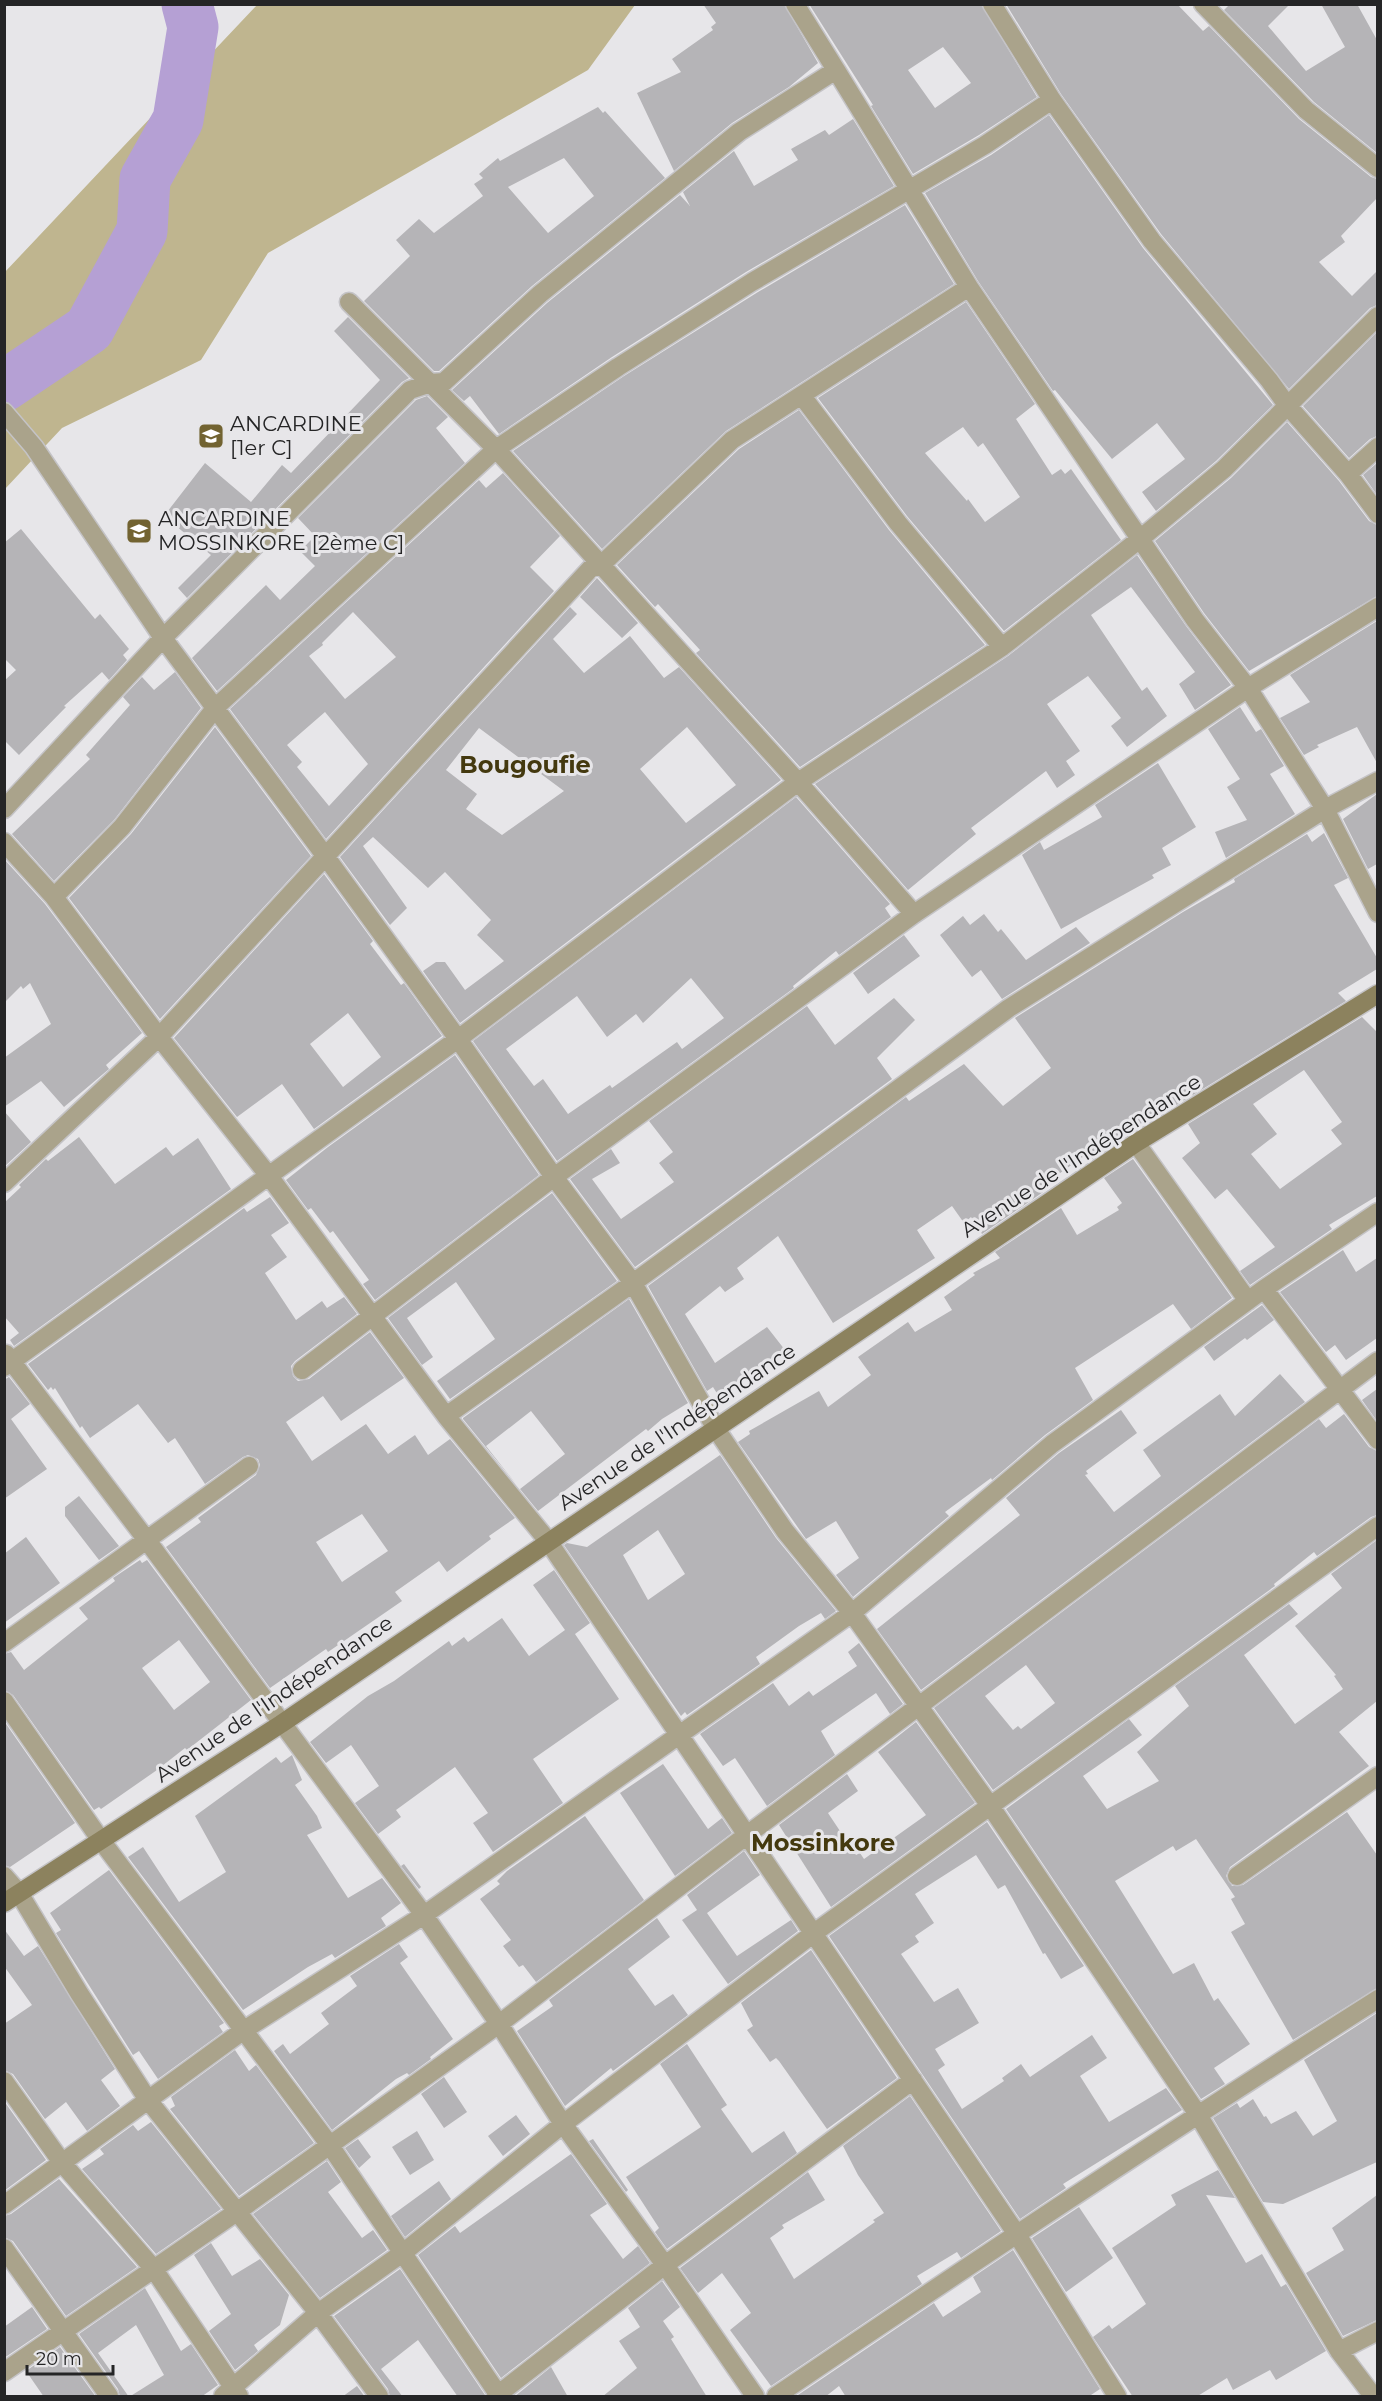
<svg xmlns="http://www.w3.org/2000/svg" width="1382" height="2401" font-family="Montserrat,sans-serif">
<rect width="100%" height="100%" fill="#e7e6e9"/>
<!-- green -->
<path fill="#bfb58f" d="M257 5H635L588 70 268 253 201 360 62 428 5 489 4 273Z"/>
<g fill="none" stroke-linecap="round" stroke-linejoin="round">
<!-- river -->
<path stroke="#b5a0d4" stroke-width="51" d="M4 386 89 329 142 231 145 179 178 120 193 27 187 4"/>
</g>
<!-- building -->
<path fill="#b5b4b7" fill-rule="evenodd" d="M703 4H784L818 63 789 87 732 123 674 171 637 93 681 72 672 59 713 30 711 27 716 23Z
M809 4H981L1037 97 979 135 913 174 871 106 873 105ZM943 47 971 83 935 108 908 70Z
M1006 4H1177L1203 31 1209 26 1299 119 1371 177 1377 179V198L1341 236 1345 242 1319 262 1352 296 1377 271V305L1370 308 1289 389 1161 234 1061 94Z
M1230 4H1290L1268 26 1306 71 1345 47 1321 4H1357L1377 40V153L1314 102 1224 10Z
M598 107 603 113 605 111 665 178 532 286 439 371H434L364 301 410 256 396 240 419 219 434 233 483 196 474 184 483 178 479 174 498 158 500 161ZM564 158 594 196 548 233 508 187Z
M1049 115 1143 248 1273 405 1216 461 1156 511 1142 492 1185 459 1157 423 1112 459 1055 390 1053 391 978 281 925 193 991 155Z
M853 119 894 186 746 272 612 357 499 434 470 396 464 401 452 390 547 303 680 195 690 206 683 192 734 151 754 186 798 160 791 149 825 130 829 135Z
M905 205 954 284 726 431 602 549 513 451 624 376 758 292Z
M966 302 1035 404 1016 419 1052 475 1061 469 1065 474 1071 469 1121 540 1004 631 907 516 818 398ZM963 427 978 447 983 443 1020 497 985 522 968 499 967 501 925 453Z
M348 317 409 378 402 382 187 598 178 588 211 555 164 516 205 463 251 502 282 465 291 473 380 380 334 331Z
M1377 332V436L1370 439 1349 458 1303 406Z
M427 396 448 417 436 428 465 463 217 691 192 658 266 585 280 600 315 566 300 551 315 536 298 518 416 400Z
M799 410 889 530 985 645 800 767 696 653 700 650 658 604 655 607 617 565 739 449Z
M1287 422 1339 481 1369 521 1377 525V596L1249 671 1204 613 1155 541 1231 478Z
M1377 463V495L1363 475Z
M503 473 560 536 530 567 554 591 326 839 230 709 479 480 486 488ZM353 612 396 657 345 699 309 656 323 645 322 643ZM325 712 368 764 329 806 297 767 302 762 287 745Z
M21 529 95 619 100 614 129 649 123 655 127 660 109 680 102 672 64 706 66 707 19 755 4 740V681L16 670 4 658V543Z
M1137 555 1186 626 1231 685 1195 710 1179 684 1195 672 1131 587 1091 615 1142 691 1147 687 1167 716 1127 747 1111 726 1121 718 1088 676 1047 704 1080 751 1066 761 1075 775 1057 788 1046 771 971 828 976 834 908 890 815 784 1008 656Z
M597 578 638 623 622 638 580 597Z
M570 607 577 614 553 639 584 673 630 636 664 678 679 667 781 780 460 1023 423 971 436 962H445L465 990 504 961 477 935 491 920 445 872 428 888 373 837 363 846 407 908 390 925 340 857ZM687 727 736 785 686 823 640 769ZM479 728 564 791 502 835 466 809 477 794 446 770Z
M1377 621V763L1357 727 1317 745 1319 747 1304 755 1280 718 1310 702 1290 675Z
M175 672 201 708 114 820 54 881 12 834 90 759 86 755 130 705 123 697 142 677 154 690Z
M1240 707 1256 732 1261 729 1284 766 1270 774 1295 814 1226 858 1215 832 1247 820 1227 787 1240 779 1208 729Z
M215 727 311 856 160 1019 69 898 131 834Z
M1158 763 1196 827 1162 848 1171 865 1152 875 1154 878 1061 929 1022 855 1040 842 1044 850 1102 817 1095 805Z
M1377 794V864L1368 869 1343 819Z
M796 797 890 904 885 908 891 917 839 955 836 951 793 986 794 988 557 1161 473 1041ZM691 978 724 1018 682 1049 677 1042 612 1088 610 1085 568 1114 543 1079 534 1086 506 1049 577 996 607 1037 636 1014 643 1023Z
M1324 833 1348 878 1334 885 1377 958V969L1338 993 1346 1001 1175 1106 1172 1101 1091 1160 1087 1154 1046 1183 1049 1188 982 1234 971 1217 964 1223 952 1206 917 1230 935 1258 833 1323 778 1236 737 1268 744 1279 725 1292 720 1286 685 1314 715 1363 767 1327 785 1350 718 1395 713 1387 707 1391 648 1286 906 1097 909 1101 964 1064 1003 1106 1051 1068 1015 1018 1183 912 1235 882 1234 879 1307 834 1312 842Z
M4 859 45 904 142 1033 106 1065 109 1069 64 1107 41 1081 4 1107V1058L51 1024 30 983 23 989 21 986 4 1003Z
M324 874 373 941 370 944 401 985 404 983 442 1036 314 1129 282 1084 237 1117 174 1038ZM348 1013 381 1057 343 1087 310 1044Z
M984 914 998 932 1001 929 1026 960 1076 927 1090 943 1002 999 981 970 972 977 940 935 963 916 970 925Z
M904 935 920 956 868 994 853 973Z
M894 998 915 1020 877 1058 892 1079 635 1267 570 1179 611 1149 620 1163 592 1179 621 1219 674 1182 659 1163 673 1152 649 1121 807 1006 835 1045Z
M1362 1017 1377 1032V1196L1329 1225 1332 1229 1250 1285 1240 1271 1275 1247 1227 1189 1215 1199 1182 1158 1200 1143 1188 1124ZM1304 1070 1342 1122 1331 1130 1342 1144 1280 1189 1251 1154 1277 1134 1253 1104Z
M455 1055 539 1175 375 1300 363 1284 369 1280 333 1231 330 1233 311 1208 308 1210 286 1180 328 1147Z
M4 1111 31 1142 4 1167Z
M79 1137 115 1184 166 1147 173 1156 198 1138 231 1189 14 1346 10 1340 19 1333 4 1316V1203L21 1187 19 1185 46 1159 48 1161Z
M1133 1159 1232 1298 1191 1329 1173 1304 1075 1368 1093 1400 1045 1435 992 1480 991 1478 945 1512 949 1516 853 1597 836 1575 859 1558 836 1521 806 1539 738 1442 750 1434 749 1431 819 1391 828 1407 871 1375 858 1357 908 1322 915 1332 952 1310 944 1297 975 1275 973 1273 1000 1258 995 1252 1061 1208 1077 1235 1119 1210 1117 1207 1122 1203 1104 1178Z
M552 1193 617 1281 450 1399 437 1381 495 1339 456 1282 407 1318 433 1357 422 1365 388 1318Z
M270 1197 289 1223 271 1235 287 1257 265 1273 296 1320 322 1301 327 1308 344 1297 357 1314 295 1361 291 1366 293 1376 298 1381 309 1379 370 1332 404 1378 341 1421 323 1396 286 1422 312 1461 366 1424 388 1454 415 1435 428 1455 450 1439 515 1518 489 1536 491 1539 447 1572 439 1561 395 1592 402 1601 328 1652 326 1649 270 1688 166 1547 201 1522 198 1518 256 1475 260 1465 258 1459 248 1455 243 1457 205 1484 175 1438 168 1443 138 1404 90 1438 82 1426 80 1428 55 1388 53 1390 51 1387 48 1390 28 1364 244 1208 247 1212ZM362 1514 388 1551 342 1582 316 1542Z
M1343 1250 1356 1272 1377 1258V1338L1346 1360 1335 1345 1326 1352 1280 1292Z
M629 1299 688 1403 662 1419 648 1431 646 1429 538 1511 520 1489 565 1454 531 1411 486 1446 516 1484 463 1419V1418Z
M1262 1305 1274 1320 1247 1340 1245 1338 1214 1361 1204 1347Z
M1280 1374 1305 1402 921 1690 877 1629 1020 1515 1006 1498 1059 1453 1121 1410 1137 1433 1086 1471 1088 1474 1085 1475 1114 1512 1161 1476 1143 1450 1220 1394 1235 1416Z
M9 1377 30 1404 11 1419 47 1469 4 1499V1380Z
M1377 1389V1421L1362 1400Z
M1344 1414 1369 1447 1377 1451V1515L1371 1517 1317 1556 1314 1552 1274 1584 1275 1586 993 1790 934 1708 1319 1419 1326 1428ZM1026 1665 1055 1703 1021 1729 1018 1726 1013 1730 985 1696Z
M720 1455 776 1538 836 1611 825 1619 821 1613 799 1626 756 1657 760 1664 687 1715 685 1712 681 1716 564 1545 567 1543 587 1547ZM658 1530 685 1574 648 1600 623 1555Z
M79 1496 119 1546 99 1560 65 1516V1507Z
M26 1537 60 1583 4 1623V1554Z
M1377 1540V1701L1339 1732 1369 1766 1230 1867 1226 1876 1232 1886 1243 1885 1347 1812 1377 1855V1988L1293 2040 1231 1932 1245 1924 1231 1899 1235 1897 1196 1839 1176 1851 1173 1846 1115 1881 1173 1974 1194 1963 1214 2001 1218 1998 1250 2044 1214 2068 1225 2084 1201 2099 1006 1809 1129 1719 1142 1735 1083 1776 1107 1809 1159 1781 1137 1752 1189 1706 1175 1686 1289 1604 1298 1614 1244 1655 1295 1724 1343 1689 1334 1676 1336 1675 1295 1626 1342 1588 1331 1574Z
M140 1560 142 1563 147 1560 251 1700 187 1750 185 1748 157 1770 101 1809 99 1807 94 1810 13 1695 4 1690V1654L11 1652 24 1670 88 1619 79 1608 115 1581 113 1578ZM179 1640 210 1682 174 1710 142 1668Z
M554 1570 590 1623 575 1634 619 1699 533 1759 563 1803 493 1852 473 1823 488 1813 455 1767 396 1810 401 1817 378 1834 355 1803 379 1786 351 1745 326 1763 310 1742 368 1696 394 1681 449 1641 452 1646 464 1637 468 1642 502 1618 529 1656 565 1630 533 1585Z
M859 1643 903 1704 890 1714 876 1693 821 1731 835 1755 767 1806 735 1758 723 1766 700 1734 773 1683 789 1706 809 1691 813 1696 857 1666 848 1652Z
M4 1721 75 1823 10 1867 4 1865Z
M916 1722 975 1803 831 1907 779 1825 847 1774 858 1791 828 1813 856 1855 860 1853 864 1859 926 1815 878 1752Z
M292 1755 302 1780 295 1785 317 1816 322 1828 307 1835 348 1898 382 1878 401 1903 381 1918 386 1926 335 1958 332 1954 308 1967 243 2010 128 1857 143 1847 179 1902 226 1872 195 1816 276 1757 281 1763Z
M663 1764 708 1829 722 1818 732 1833 675 1876 620 1793Z
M585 1816 644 1900 536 1982 523 1965 519 1967 503 1946 511 1940 480 1899 500 1884 497 1881 507 1871Z
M987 1822 1084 1966 1061 1979 1045 1953 1043 1954 1005 1885 998 1889 976 1855 915 1894 934 1923 915 1936 919 1942 901 1954 934 2002 958 1988 979 2023 935 2049 945 2065 938 2070 962 2109 1004 2081 1002 2078 1021 2064 1030 2077 1092 2035 1107 2058 1080 2076 1109 2122 1166 2088 1182 2110 1063 2184 1066 2188 1020 2219 829 1936Z
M744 1851 760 1875 707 1913 737 1956 791 1920 798 1931 728 1984 682 1920 697 1910 687 1895Z
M404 1864 421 1887 419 1889 401 1866Z
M109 1870 224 2023 219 2026 223 2032 158 2079 139 2051 133 2055 56 1933 61 1930 50 1913Z
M657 1918 670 1937 628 1969 655 2006 673 1994 688 2015 613 2071 611 2068 565 2106 517 2031 553 2006 549 2000Z
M4 1929 24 1956 38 1946 115 2069 101 2080 120 2106 87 2131 66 2102 45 2119 13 2074 4 2070V2024L32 2005 4 1966Z
M399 1944 408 1957 400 1963 453 2039 430 2057 431 2059 409 2075 407 2073 396 2079 332 2130 274 2051 283 2044 290 2054 329 2024 321 2013 357 1986 350 1976Z
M811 1950 897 2078 827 2129 779 2061 776 2058 770 2062 747 2030 753 2026 741 2003Z
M1377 2013V2162L1283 2204 1263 2202 1213 2118 1237 2103 1240 2108 1253 2099 1264 2117 1266 2116 1271 2124 1296 2111 1313 2136 1337 2121 1304 2060Z
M687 2044 727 2105 721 2109 752 2153 784 2131 797 2153 667 2249 655 2232 659 2228 626 2177 701 2127 660 2064Z
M235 2050 249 2071 256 2065 314 2143 239 2196 170 2109 175 2106 171 2097Z
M444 2077 467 2112 444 2128 421 2094Z
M910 2096 1001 2231 961 2258 957 2252 917 2276 922 2284 771 2386 730 2330 751 2313 722 2273 698 2293 680 2268 808 2172 825 2200 782 2225 784 2228 770 2238 794 2279 875 2222 873 2220 884 2213 858 2175 843 2146Z
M4 2101 46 2160 4 2191Z
M516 2115 530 2134 503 2156 488 2136Z
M151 2122 221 2209 156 2254 82 2169 104 2154 100 2149 133 2125 138 2131Z
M417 2131 434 2160 410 2175 392 2147Z
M358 2139 371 2157 359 2168 345 2148Z
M593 2139 628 2190 626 2192 589 2141Z
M571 2154 607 2204 590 2215 623 2259 638 2246 650 2263 501 2378 418 2255 455 2226 460 2233Z
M327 2161 341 2182 328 2192 362 2238 373 2230 387 2250 320 2298 253 2214Z
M1218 2170 1235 2198 1206 2195 1246 2263 1262 2254 1281 2287 1286 2284 1326 2351 1276 2380 1270 2370 1233 2390 1227 2378 1196 2397H1133L1093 2337 1109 2325 1112 2329 1146 2304 1112 2248 1176 2205 1171 2195Z
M59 2179 137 2267 66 2316 13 2241 4 2237V2216L11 2214Z
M439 2181 451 2199 405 2237 391 2216Z
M1377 2195V2320L1343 2336 1306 2273 1344 2250 1332 2228Z
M1079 2207 1113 2258 1066 2292 1032 2238Z
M211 2243 232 2276 260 2259 289 2295 280 2325 254 2345 258 2351 235 2370 209 2331 231 2314 194 2255Z
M1013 2250 1100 2389 1088 2397H846L839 2386 825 2397H795L934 2303 943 2317 981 2292 973 2277Z
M400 2269 485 2395V2397H458L418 2340 381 2369 403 2397H390L388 2389 334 2316Z
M662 2281 680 2307 663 2321 674 2337 671 2339 707 2397H602L637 2368 619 2341 640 2327 628 2308Z
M145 2288 181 2351 191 2344 218 2385 201 2397H129L164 2375 136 2325 98 2353 129 2397H120L118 2389 79 2334Z
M32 2307 47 2329 4 2358V2327Z
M60 2347 96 2397H44L26 2371Z
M551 2367 568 2397H514Z
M357 2386 365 2397H342Z"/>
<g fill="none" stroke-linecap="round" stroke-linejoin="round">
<defs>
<path id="street" d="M795 4 836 70
M992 4 1052 100 1152 241 1269 380 1287 405 1348 474 1378 514
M1203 4 1306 110 1378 168
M349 302 496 449 798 782 914 914
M802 396 898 523 1002 647
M4 412 34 447 163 638 326 857 458 1039 554 1177 633 1283 716 1429 785 1531 852 1613 991 1807 1197 2113 1339 2351 1373 2396
M1348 474 1378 447
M4 809 163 638 410 390 431 383 444 382 540 294 739 132 836 70 969 287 1195 620 1248 688 1325 809 1378 913
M4 842 54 897 159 1037 269 1176 446 1416 548 1541 1016 2233 1117 2396
M54 897 122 827 216 707 496 449 618 367 752 282 985 145 1052 100
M1136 1143 1248 1301
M4 1183 159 1037 591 568 601 565 732 440 969 287
M1264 1289 1378 1440
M6 1354 146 1539 424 1915 499 2024 563 2124 665 2265 755 2396
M4 1367 458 1039 798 782 1002 647 1140 539 1224 469 1378 316
M302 1370 554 1177 914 914 1248 688 1378 607
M446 1416 633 1283 1009 1008 1325 809 1378 781
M4 1643 249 1466
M4 1701 100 1839 329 2144 498 2394
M4 1876 19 1893 79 1993 148 2100 318 2313 379 2396
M1237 1876 1378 1776
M4 2081 63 2164 153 2268 239 2396
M4 2205 244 2030 424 1915 852 1613 1052 1444 1264 1289 1378 1212
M4 2248 109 2396
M1339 2351 1378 2331
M4 2372 238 2211 499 2024 747 1835 1378 1361
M223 2396 318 2313 404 2252 563 2124 814 1933 1378 1526
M496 2396 665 2265 913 2080
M776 2396C975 2261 1175 2128 1378 1999"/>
<path id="secondary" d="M4 1903 281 1724 1136 1143 1378 994"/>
</defs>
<!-- street casing -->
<use href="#street" stroke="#c4c3c6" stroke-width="21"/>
<!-- secondary casing -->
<use href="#secondary" stroke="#c4c3c6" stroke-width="21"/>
<!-- street -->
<use href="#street" stroke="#aaa38b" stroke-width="18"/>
<!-- secondary -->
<use href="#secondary" stroke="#8c825e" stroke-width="18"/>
</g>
<!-- icons -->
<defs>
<symbol id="school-square" viewBox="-11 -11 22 22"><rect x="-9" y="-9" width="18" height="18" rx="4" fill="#726331" stroke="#e7e6e9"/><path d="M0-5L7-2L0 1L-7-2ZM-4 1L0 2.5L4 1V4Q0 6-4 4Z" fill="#fff"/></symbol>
</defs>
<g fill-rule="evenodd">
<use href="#school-square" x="196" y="421" width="30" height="30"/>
<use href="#school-square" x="124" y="516" width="30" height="30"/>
</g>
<g text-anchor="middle" stroke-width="6" stroke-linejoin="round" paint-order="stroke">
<!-- poi labels -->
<g font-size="21" fill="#252526" stroke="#e7e6e9" text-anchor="start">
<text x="230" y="431">ANCARDINE<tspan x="230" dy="24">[1er C]</tspan></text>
<text x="158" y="526">ANCARDINE<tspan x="158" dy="24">MOSSINKORE [2ème C]</tspan></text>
</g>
<!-- street labels -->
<g font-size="21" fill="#252526" stroke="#e7e6e9">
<text transform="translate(1081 1156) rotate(-33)" y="7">Avenue de l'Indépendance</text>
<text transform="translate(677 1427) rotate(-34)" y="7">Avenue de l'Indépendance</text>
<text transform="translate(274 1699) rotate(-34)" y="7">Avenue de l'Indépendance</text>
</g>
<!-- quarter labels -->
<g font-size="24" font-weight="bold" fill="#44390f" stroke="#e7e6e9">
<text x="525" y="773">Bougoufie</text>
<text x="823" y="1851">Mossinkore</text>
</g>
</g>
<!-- border -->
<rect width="1382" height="2401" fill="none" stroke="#252526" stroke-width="12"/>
<!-- scale -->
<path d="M27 2365v9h86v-9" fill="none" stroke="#252526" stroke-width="3"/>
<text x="36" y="2365" font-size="18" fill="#252526" stroke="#e7e6e9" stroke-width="4.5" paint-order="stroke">20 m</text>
</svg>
